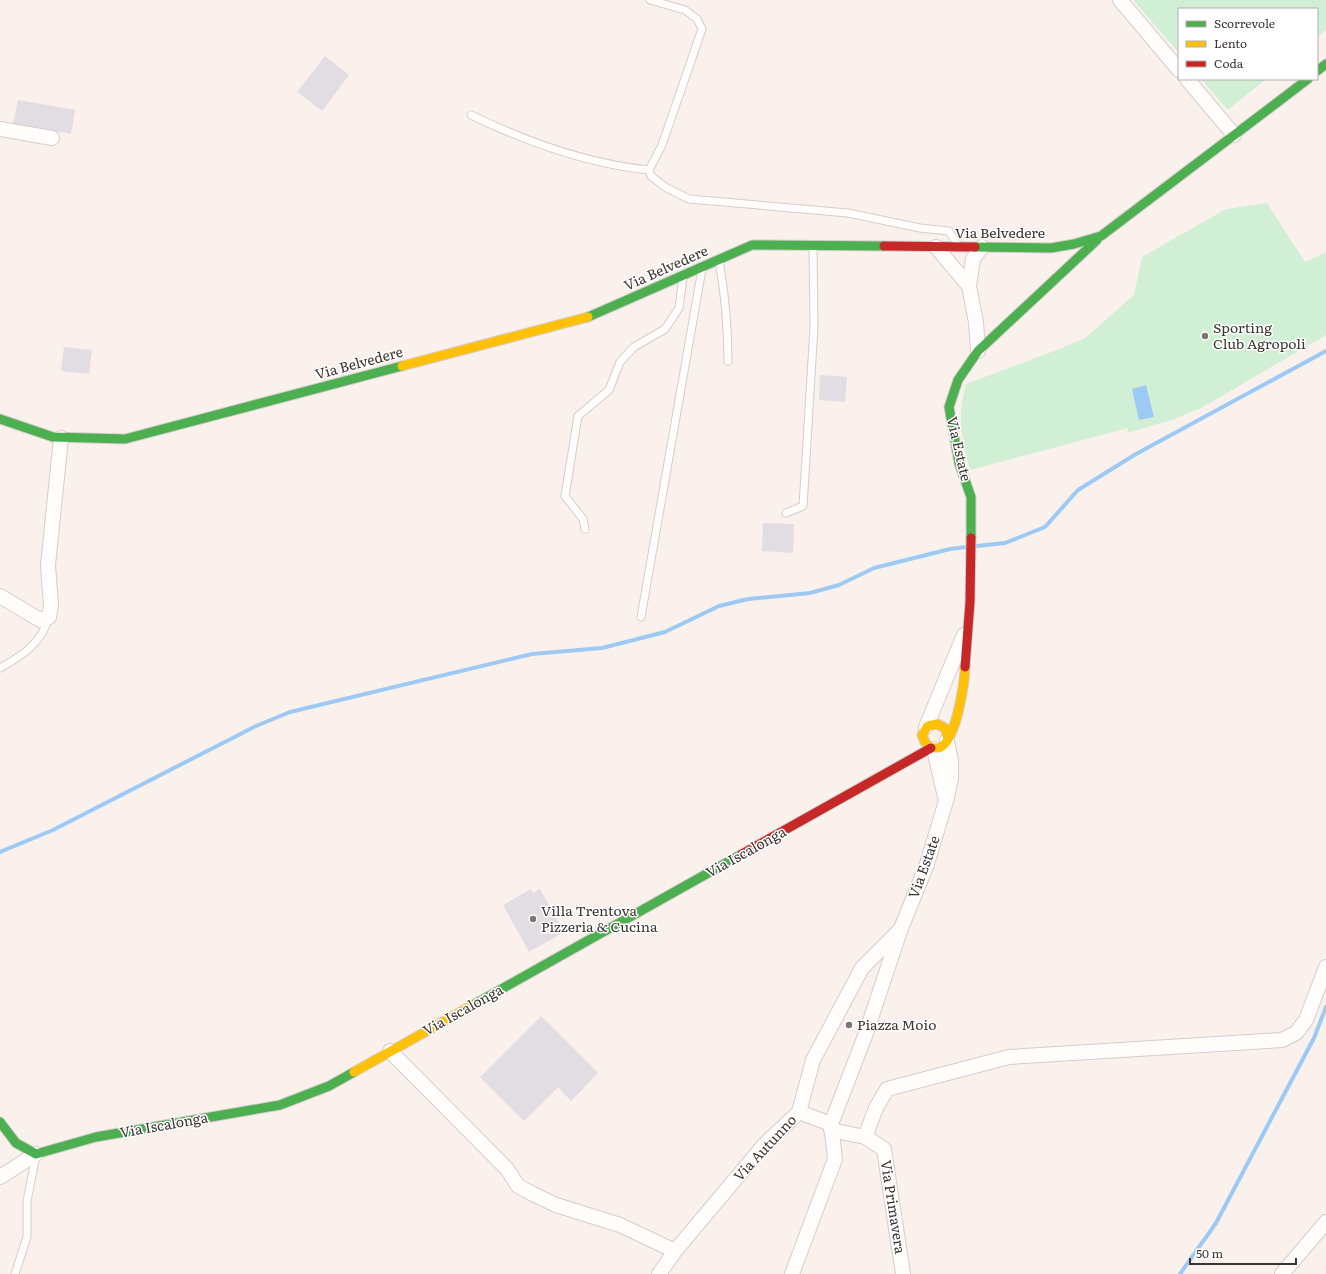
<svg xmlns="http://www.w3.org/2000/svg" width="1326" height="1274" font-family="Literata,serif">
<rect width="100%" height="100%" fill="#faf1ed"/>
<!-- green -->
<path fill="#d0efd4" d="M1133 0H1326V30L1317 37V9H1179V53Z
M1201 79H1266L1228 110Z
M1267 203 1305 262 1326 252V335L1203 407 1172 420 1127 433 1128 428 970 470C961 438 957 417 966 384L1054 351 1085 338 1134 295 1142 257 1226 209Z"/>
<!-- water -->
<path fill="#9dcaf5" d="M1146 385 1154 417 1139 420 1132 389Z"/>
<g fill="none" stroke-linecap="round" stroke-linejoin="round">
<!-- stream -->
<path stroke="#9dcaf5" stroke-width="4" d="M976 546 1005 543 1045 527 1078 490 1136 454 1326 351
M0 852 53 830 256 726 290 712 532 654 602 648 665 632 719 606 748 599 810 593 839 585 874 568 950 549 966 547
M1180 1274 1216 1223 1314 1038 1326 1007"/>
</g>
<!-- building -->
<path fill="#e2dce3" d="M325 56 349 75 322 111 297 92Z
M18 100 75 110 71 134 13 124Z
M64 347 92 350 89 374 61 371Z
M820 375 847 377 845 402 819 400Z
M763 523 794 524 793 553 762 551Z
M531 889 533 893 540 889 564 932 529 952 503 905Z
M541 1016 598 1073 571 1101 558 1087 524 1121 480 1077Z"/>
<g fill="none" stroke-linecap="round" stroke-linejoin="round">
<defs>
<path id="lane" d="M650 0 685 10 697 19 702 29 662 145 649 170 651 176 665 187 689 199 848 213 920 228 949 231 958 245
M471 115C527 142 588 164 649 170
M719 260C725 294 728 327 728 361
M786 513 803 506 814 327 813 247
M585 529 583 519 565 496 578 416 609 390 620 362 634 347 665 329 679 308 683 278
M641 617 702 269
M0 668C23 655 41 644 49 617
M15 1274 27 1237V1201L36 1155"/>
<path id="street" d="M1120 0 1179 70
M1187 79 1234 135
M0 129 52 138
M936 247 969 286
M978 351 976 322 969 286 973 259 982 247
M0 596 40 620 49 617 51 606 48 565 61 438
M926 727 964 635
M934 749 945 797
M390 1051 507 1169 518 1186 533 1194 556 1205 620 1225 675 1251
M799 1112 831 1124
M831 1130 865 1137 884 1149 903 1274
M865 1137 876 1108 887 1089 1009 1057 1282 1040 1296 1033 1306 1020 1326 967
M0 1177 36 1154
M659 1274 675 1251 765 1144 799 1112 813 1060 862 968 898 932
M792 1274 835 1159 831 1124 865 1036 900 931 927 864 946 801 951 779V761L947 741
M1282 1274 1326 1222"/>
<path id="fast" d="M1317 71 1326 64
M975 247 1051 248 1074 244 1101 236 1308 79
M588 317 752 245 884 246
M0 419 53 437 125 439 402 366
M971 538V497L959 463 949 407 958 380 978 351 1097 240
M473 1005 742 854
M0 1122 16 1143 36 1154 96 1137 280 1105 329 1086 354 1072"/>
<path id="slow" d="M402 366 588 317
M948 739 945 728 937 724 928 726 922 735C925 743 927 748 937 748 955 748 965 683 965 667
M354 1072 473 1005"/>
<path id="jam" d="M884 246 975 247
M965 667 970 602 971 538
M742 854 931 748"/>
</defs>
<!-- lane casing -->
<use href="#lane" stroke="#d5cdca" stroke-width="9"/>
<!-- street casing -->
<use href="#street" stroke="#d5cdca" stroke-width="16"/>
<!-- fast casing -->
<use href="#fast" stroke="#d5cdca" stroke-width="11"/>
<!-- slow casing -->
<use href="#slow" stroke="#d5cdca" stroke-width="11"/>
<!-- jam casing -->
<use href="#jam" stroke="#d5cdca" stroke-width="11"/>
<!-- lane -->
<use href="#lane" stroke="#fefdfc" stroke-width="7"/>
<!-- street -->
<use href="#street" stroke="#fefdfc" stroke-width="14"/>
<!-- fast -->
<use href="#fast" stroke="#4caf50" stroke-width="9"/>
<!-- slow -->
<use href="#slow" stroke="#ffc107" stroke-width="9"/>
<!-- jam -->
<use href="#jam" stroke="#c62828" stroke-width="9"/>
</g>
<!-- markers -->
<g fill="#7e7673" stroke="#fff" stroke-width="1.5">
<circle cx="1205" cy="336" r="4"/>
<circle cx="533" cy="919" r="4"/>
<circle cx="849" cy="1025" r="4"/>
</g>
<g text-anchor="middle" stroke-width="3" stroke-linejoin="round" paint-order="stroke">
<!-- street labels -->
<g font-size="14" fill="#3b3431" stroke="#fff">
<text x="1000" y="238">Via Belvedere</text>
<text transform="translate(666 268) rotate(-24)" y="5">Via Belvedere</text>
<text transform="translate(359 363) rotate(-15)" y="5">Via Belvedere</text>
<text transform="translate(959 449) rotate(77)" y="5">Via Estate</text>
<text transform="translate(746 852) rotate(-29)" y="5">Via Iscalonga</text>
<text transform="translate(924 867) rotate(-70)" y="5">Via Estate</text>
<text transform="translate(463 1010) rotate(-29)" y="5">Via Iscalonga</text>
<text transform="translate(164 1125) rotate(-10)" y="5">Via Iscalonga</text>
<text transform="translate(765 1148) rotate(-47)" y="5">Via Autunno</text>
<text transform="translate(893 1207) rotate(81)" y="5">Via Primavera</text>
</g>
<!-- poi labels -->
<g font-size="14" fill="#3b3431" stroke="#fff" text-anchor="start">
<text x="1213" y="333">Sporting<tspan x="1213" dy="16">Club Agropoli</tspan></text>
<text x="541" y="916">Villa Trentova<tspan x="541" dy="16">Pizzeria &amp; Cucina</tspan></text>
<text x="857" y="1030">Piazza Moio</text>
</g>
</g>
<!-- legend -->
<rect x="1178" y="8" width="140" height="72" fill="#ffffff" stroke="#b1aead"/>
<rect x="1186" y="21" width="20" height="6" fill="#4caf50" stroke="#b1aead"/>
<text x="1214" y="28" font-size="12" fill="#3b3431">Scorrevole</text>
<rect x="1186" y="41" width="20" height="6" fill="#ffc107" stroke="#b1aead"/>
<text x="1214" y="48" font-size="12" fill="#3b3431">Lento</text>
<rect x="1186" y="61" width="20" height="6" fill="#c62828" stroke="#b1aead"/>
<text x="1214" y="68" font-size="12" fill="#3b3431">Coda</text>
<!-- scale -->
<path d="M1190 1258v6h106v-6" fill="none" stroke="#3b3431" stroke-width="2"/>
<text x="1196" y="1258" font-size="12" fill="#3b3431" stroke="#ffffff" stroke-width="3" paint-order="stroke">50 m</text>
</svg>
